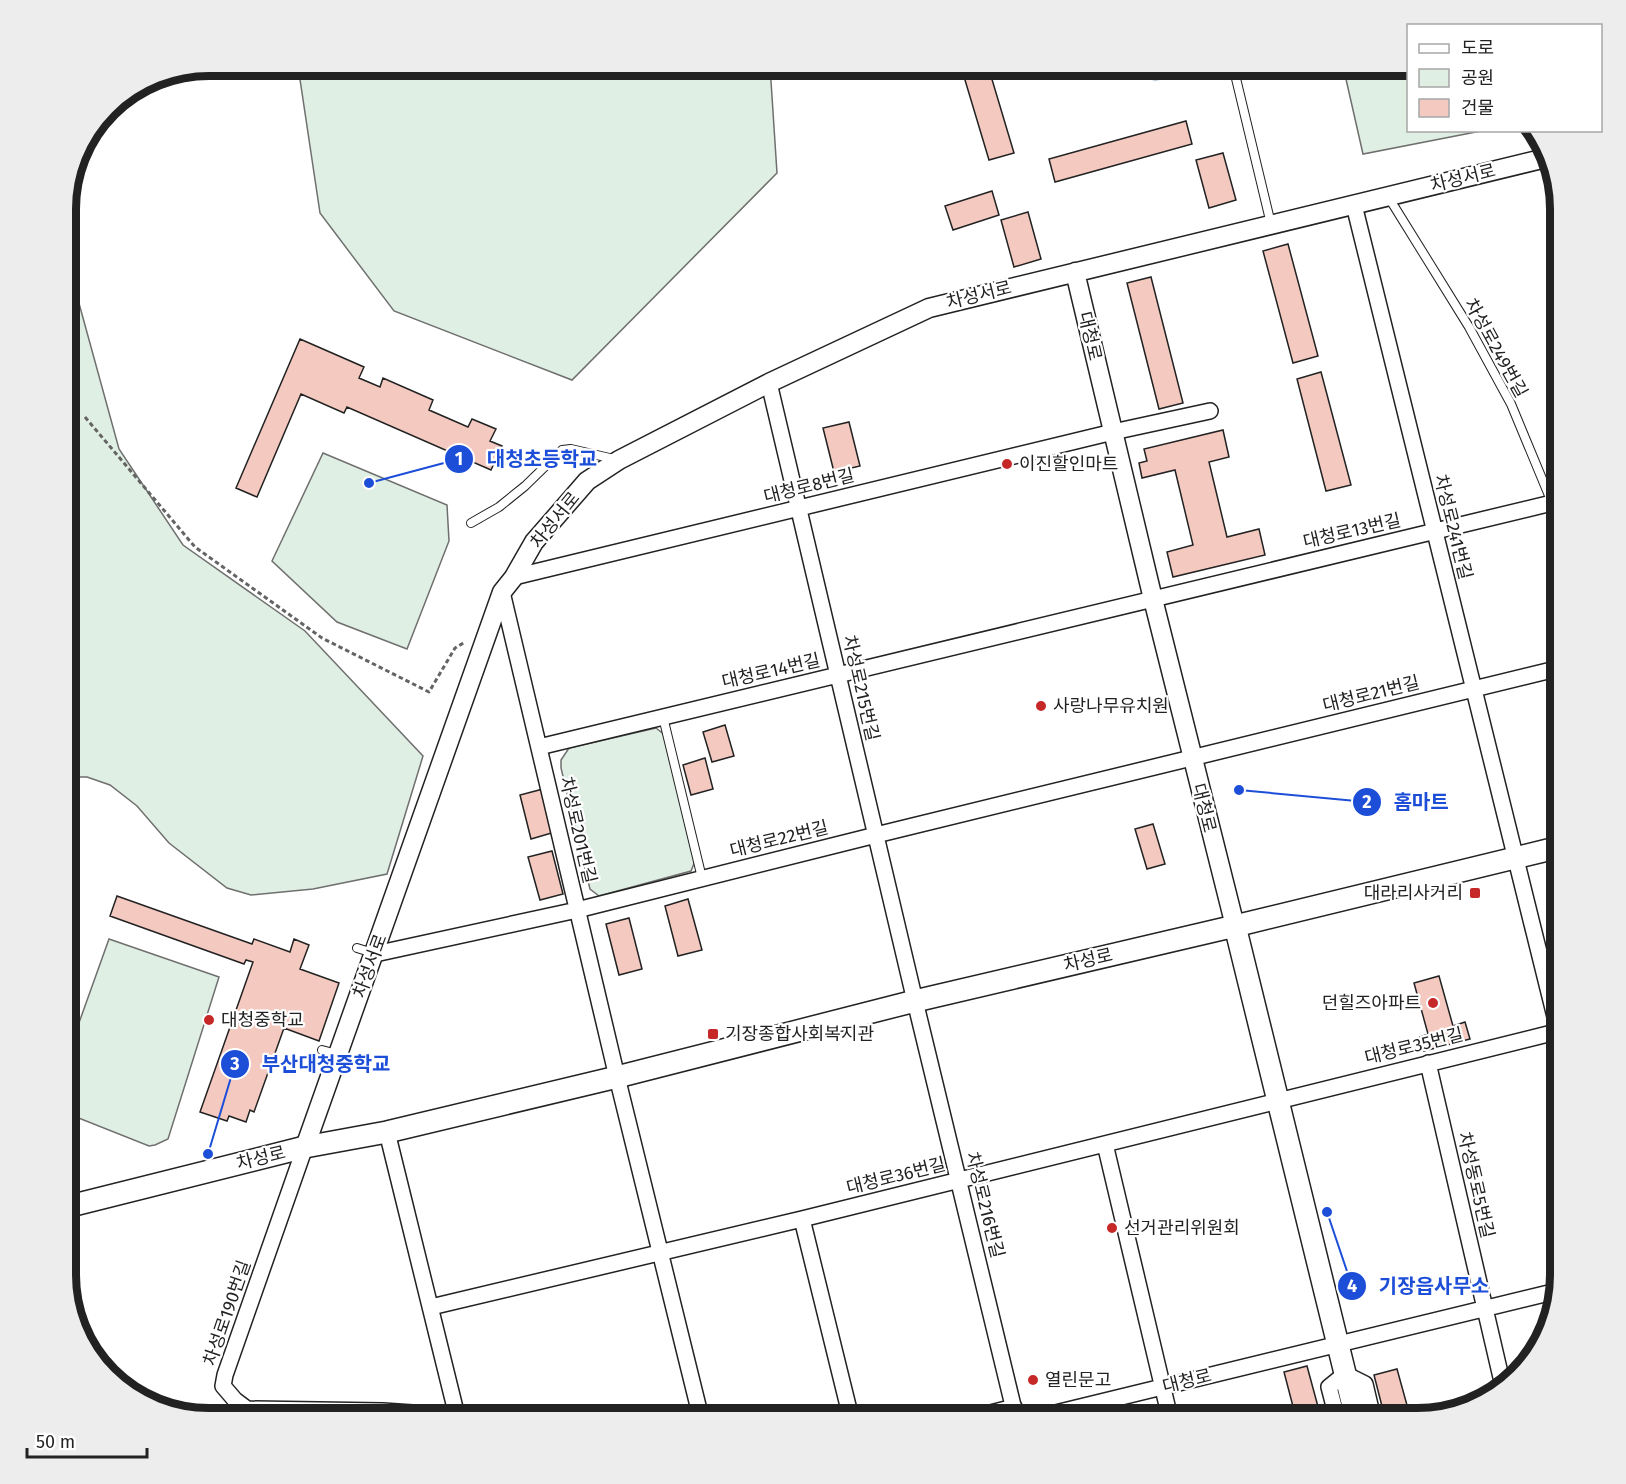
<svg xmlns="http://www.w3.org/2000/svg" width="1626" height="1484" font-family="'Fira Sans','Noto Sans KR',sans-serif">
<rect width="100%" height="100%" fill="#fff"/>
<!-- green -->
<path fill="#e0efe3" stroke="#6f6f6f" stroke-width="1.5" d="M298 66H770L777 173 572 380 394 311 320 213Z
M1343 66H1408V130L1481 131 1363 154Z
M66 256 119 449 183 545 305 631 423 756 387 874 313 889 251 895 227 888 169 843 137 806 110 785 87 777H66Z
M323 453 447 505 449 541 407 649 337 622 272 561Z
M656 728 666 736 695 861 691 871 599 896 590 889 561 768V760L569 748Z
M109 939 219 977 168 1139 155 1145 149 1146 66 1113V1059Z"/>
<g fill="none" stroke-linecap="round" stroke-linejoin="round">
<!-- stream -->
<path stroke="#c7d3dd" stroke-width="4.5" d="M1131 66 1155 79 1188 69 1190 66"/>
</g>
<!-- building -->
<path fill="#f3c9c0" stroke="#222" stroke-width="1.5" d="M967 66H988L1014 153 989 160 962 70 968 68Z
M1186 121 1192 144 1055 182 1049 159Z
M1223 153 1236 200 1209 208 1196 160Z
M992 191 999 215 953 230 945 206Z
M1028 212 1041 259 1014 267 1001 220Z
M1288 244 1318 356 1293 363 1263 251Z
M1151 277 1183 403 1159 409 1127 283Z
M300 339 364 367 359 378 380 387 383 378 433 400 429 410 468 427 472 419 496 429 490 441 502 446 491 470 347 407 344 413 301 394 257 497 236 488Z
M1321 372 1351 485 1326 491 1297 379Z
M849 422 860 466 834 472 823 428Z
M1223 430 1229 457 1209 462 1227 537 1259 529 1265 555 1173 577 1167 552 1193 545 1175 470 1142 478 1139 463 1147 461 1144 449Z
M725 725 734 756 712 762 703 732Z
M705 758 713 789 691 795 683 765Z
M543 789 555 832 531 839 520 795Z
M1153 824 1165 864 1147 869 1135 829Z
M552 851 563 894 540 900 528 857Z
M117 896 252 944 254 939 290 952 294 939 309 945 300 969 339 983 319 1041 284 1028 254 1112 250 1110 246 1122 229 1116 227 1121 200 1112 253 962 246 960 244 964 110 916Z
M688 899 702 950 678 956 665 906Z
M629 918 642 969 619 975 606 924Z
M1439 976 1453 1026 1465 1022 1470 1039 1424 1051 1420 1037 1428 1034 1414 983Z
M1307 1366 1320 1414 1304 1418H1296L1284 1372Z
M1397 1369 1410 1416 1404 1418H1385L1374 1375Z"/>
<g fill="none" stroke-linecap="round" stroke-linejoin="round">
<defs>
<path id="service" d="M1233 66 1271 224
M1389 198 1469 327 1511 404 1560 522
M471 523 499 507 525 486 562 450 571 449 614 459
M663 717 702 878
M357 948 373 953
M322 1050 337 1054"/>
<path id="minor" d="M1354 205 1560 1037
M769 383 915 1001 1016 1418
M514 577 1113 432 1210 411
M502 592 617 1077 701 1418
M539 747 1560 501
M375 954 577 910 876 835 1560 668
M1428 1063 1503 1386
M387 1132 457 1416
M1105 1144 1170 1418
M305 1147 225 1375 223 1386 235 1400 247 1409 383 1411 457 1416 469 1418
M802 1219 851 1418
M431 1307 802 1219 1560 1031
M971 1418 1014 1407
M1035 1418 1557 1291
M1337 1418 1329 1387 1345 1374 1365 1384 1373 1418"/>
<path id="tertiary" d="M1075 272 1153 599 1235 926
M305 1147 502 592 514 577 534 542 587 481 619 460 769 383 929 308 1550 157"/>
<path id="secondary" d="M1235 926 1356 1418
M66 1207 305 1147 387 1132 617 1077 915 1001 1235 926 1560 847"/>
</defs>
<!-- service casing -->
<use href="#service" stroke="#222" stroke-width="10"/>
<!-- minor casing -->
<use href="#minor" stroke="#222" stroke-width="18"/>
<!-- tertiary casing -->
<use href="#tertiary" stroke="#222" stroke-width="21"/>
<!-- secondary casing -->
<use href="#secondary" stroke="#222" stroke-width="24"/>
<!-- path -->
<path stroke="#646464" stroke-width="3" stroke-dasharray="4.5 3" stroke-linecap="butt" d="M85 417 195 547 322 638 429 692 455 648 465 642"/>
<!-- service -->
<use href="#service" stroke="#fff" stroke-width="8"/>
<!-- minor -->
<use href="#minor" stroke="#fff" stroke-width="15"/>
<!-- tertiary -->
<use href="#tertiary" stroke="#fff" stroke-width="18"/>
<!-- secondary -->
<use href="#secondary" stroke="#fff" stroke-width="21"/>
</g>
<!-- markers -->
<g fill="#c62828" stroke="#fff" stroke-width="2">
<circle cx="1007" cy="464" r="6"/>
<circle cx="1041" cy="706" r="6"/>
<rect x="1469" y="887" width="12" height="12" rx="3"/>
<circle cx="1433" cy="1003" r="6"/>
<circle cx="209" cy="1020" r="6"/>
<rect x="707" y="1028" width="12" height="12" rx="3"/>
<circle cx="1112" cy="1228" r="6"/>
<circle cx="1033" cy="1380" r="6"/>
</g>
<g text-anchor="middle" stroke-width="4.5" stroke-linejoin="round" paint-order="stroke">
<!-- street labels -->
<g font-size="18" fill="#222" stroke="#fff">
<text transform="translate(1463 178) rotate(-14)" y="6">차성서로</text>
<text transform="translate(979 295) rotate(-14)" y="6">차성서로</text>
<text transform="translate(1090 336) rotate(77)" y="6">대청로</text>
<text transform="translate(1496 348) rotate(61)" y="6">차성로249번길</text>
<text transform="translate(809 486) rotate(-14)" y="6">대청로8번길</text>
<text transform="translate(555 520) rotate(-51)" y="6">차성서로</text>
<text transform="translate(1453 527) rotate(76)" y="6">차성로241번길</text>
<text transform="translate(1352 531) rotate(-13)" y="6">대청로13번길</text>
<text transform="translate(771 671) rotate(-13)" y="6">대청로14번길</text>
<text transform="translate(861 688) rotate(77)" y="6">차성로215번길</text>
<text transform="translate(1371 694) rotate(-14)" y="6">대청로21번길</text>
<text transform="translate(1204 808) rotate(76)" y="6">대청로</text>
<text transform="translate(578 830) rotate(77)" y="6">차성로201번길</text>
<text transform="translate(779 839) rotate(-14)" y="6">대청로22번길</text>
<text transform="translate(1088 960) rotate(-13)" y="6">차성로</text>
<text transform="translate(370 966) rotate(-70)" y="6">차성서로</text>
<text transform="translate(1414 1046) rotate(-14)" y="6">대청로35번길</text>
<text transform="translate(261 1158) rotate(-14)" y="6">차성로</text>
<text transform="translate(896 1176) rotate(-14)" y="6">대청로36번길</text>
<text transform="translate(1476 1185) rotate(77)" y="6">차성동로5번길</text>
<text transform="translate(985 1205) rotate(76)" y="6">차성로216번길</text>
<text transform="translate(227 1313) rotate(-71)" y="6">차성로190번길</text>
<text transform="translate(1187 1381) rotate(-14)" y="6">대청로</text>
</g>
<!-- poi labels -->
<g font-size="18" fill="#222" stroke="#fff" text-anchor="start">
<text x="1019" y="470">이진할인마트</text>
<text x="1053" y="712">사랑나무유치원</text>
<text x="1463" y="899" text-anchor="end">대라리사거리</text>
<text x="1421" y="1009" text-anchor="end">던힐즈아파트</text>
<text x="221" y="1026">대청중학교</text>
<text x="725" y="1040">기장종합사회복지관</text>
<text x="1124" y="1234">선거관리위원회</text>
<text x="1045" y="1386">열린문고</text>
</g>
</g>
<!-- crop -->
<path d="M0 0H1626V1484H0ZM209 76H1417A133 133 0 0 1 1550 209V1275A133 133 0 0 1 1417 1408H209A133 133 0 0 1 76 1275V209A133 133 0 0 1 209 76Z" fill="#ededed" fill-rule="evenodd"/>
<path fill="none" stroke="#222" stroke-width="8" d="M209 76H1417A133 133 0 0 1 1550 209V1275A133 133 0 0 1 1417 1408H209A133 133 0 0 1 76 1275V209A133 133 0 0 1 209 76Z"/>
<!-- callouts -->
<path fill="none" stroke="#1d4ed8" stroke-width="2" d="M369 483L459 459M1239 790L1367 802M208 1154L235 1064M1327 1212L1352 1286"/>
<g fill="#1d4ed8" stroke="#fff" stroke-width="2">
<circle cx="369" cy="483" r="6"/>
<circle cx="1239" cy="790" r="6"/>
<circle cx="208" cy="1154" r="6"/>
<circle cx="1327" cy="1212" r="6"/>
<circle cx="459" cy="459" r="15"/>
<circle cx="1367" cy="802" r="15"/>
<circle cx="235" cy="1064" r="15"/>
<circle cx="1352" cy="1286" r="15"/>
</g>
<g font-size="18" text-anchor="middle" font-weight="bold" fill="#fff">
<text x="459" y="465">1</text>
<text x="1367" y="808">2</text>
<text x="235" y="1070">3</text>
<text x="1352" y="1292">4</text>
</g>
<g font-size="20" text-anchor="middle" font-weight="bold" fill="#1d4ed8" stroke="#fff" stroke-width="4.5" stroke-linejoin="round" paint-order="stroke">
<text x="542" y="466">대청초등학교</text>
<text x="1421" y="809">홈마트</text>
<text x="326" y="1071">부산대청중학교</text>
<text x="1434" y="1293">기장읍사무소</text>
</g>
<!-- legend -->
<rect x="1407" y="24" width="195" height="108" fill="#ffffff" stroke="#a7a7a7" stroke-width="1.5"/>
<rect x="1419" y="44" width="30" height="9" fill="#ffffff" stroke="#a7a7a7" stroke-width="1.5"/>
<text x="1461" y="54" font-size="18" fill="#222222">도로</text>
<rect x="1419" y="69" width="30" height="18" fill="#e0efe3" stroke="#a7a7a7" stroke-width="1.5"/>
<text x="1461" y="84" font-size="18" fill="#222222">공원</text>
<rect x="1419" y="99" width="30" height="18" fill="#f3c9c0" stroke="#a7a7a7" stroke-width="1.5"/>
<text x="1461" y="114" font-size="18" fill="#222222">건물</text>
<!-- scale -->
<path d="M27 1448v9h120v-9" fill="none" stroke="#222222" stroke-width="3"/>
<text x="36" y="1448" font-size="18" fill="#222222" stroke="#ffffff" stroke-width="4.5" paint-order="stroke">50 m</text>
</svg>
